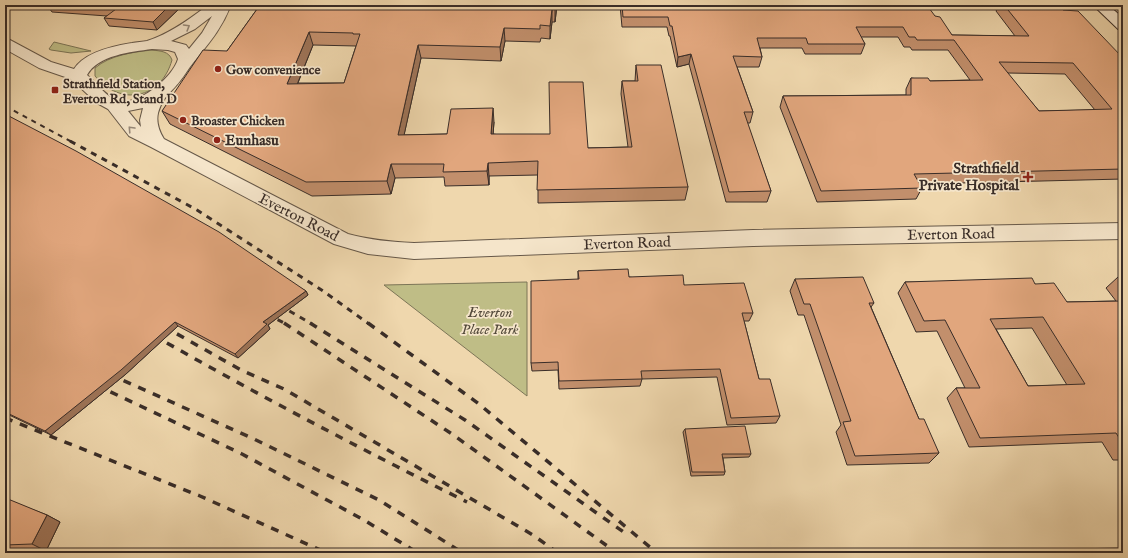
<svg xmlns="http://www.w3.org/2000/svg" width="1128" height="558" font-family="'IM FELL English',serif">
<rect width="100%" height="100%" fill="#efd7ad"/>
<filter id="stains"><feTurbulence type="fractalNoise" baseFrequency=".005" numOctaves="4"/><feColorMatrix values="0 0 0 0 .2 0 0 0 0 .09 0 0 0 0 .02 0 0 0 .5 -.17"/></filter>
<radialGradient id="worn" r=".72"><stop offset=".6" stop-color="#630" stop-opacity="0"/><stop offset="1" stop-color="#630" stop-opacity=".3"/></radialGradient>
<!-- green -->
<path fill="#bfbd86" stroke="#7c7557" d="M54 42 91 51 71 53 51 50 49 49Z
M152 50C160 51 169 51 172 60 161 99 121 107 95 76V68C110 55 134 52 152 50Z
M527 282V396L384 285Z"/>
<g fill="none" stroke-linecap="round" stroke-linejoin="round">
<defs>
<path id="street" d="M208 5H231C221 30 209 43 193 63 188 69 185 75 180 81 171 93 163 96 158 113 156 122 159 131 164 139L348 234C370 240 392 242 414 243L753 230 1123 223V239L753 246 414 259 368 254 334 244 151 147 129 136 108 109 97 103 71 79 39 68 5 49V38L10 40 51 62 74 69C85 52 113 46 132 43 137 42 142 42 147 41 169 34 190 19 208 5ZM212 16 202 33 189 49 186 45 171 41 195 29ZM152 49 168 50 175 52 178 59C173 77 139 106 118 101 106 97 97 83 87 75 98 55 131 52 152 49ZM143 108 140 120 141 127 128 111Z"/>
<path id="secondary" d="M1093 5H1108L1123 18V30L1118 29Z"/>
</defs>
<!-- street casing -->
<use href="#street" stroke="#665849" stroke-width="2"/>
<!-- secondary casing -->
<use href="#secondary" stroke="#392d28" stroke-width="2"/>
<!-- street -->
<use href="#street" fill="#f5e5ca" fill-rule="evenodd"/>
<!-- secondary -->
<use href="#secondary" fill="#f5e5ca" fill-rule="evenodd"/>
<!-- rail-far2 -->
<path stroke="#392d28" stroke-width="2" stroke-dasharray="5 5" stroke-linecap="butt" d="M5 106 72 142"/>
<!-- rail-far1 -->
<path stroke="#392d28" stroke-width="3" stroke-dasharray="6 6" stroke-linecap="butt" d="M70 141 197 210 323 291 369 324
M279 305 312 324
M267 314 286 324"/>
<!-- rail -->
<path stroke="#392d28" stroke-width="3.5" stroke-dasharray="8 8" stroke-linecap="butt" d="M284 323 452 434 617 553
M310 323 465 420 625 533
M368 323 479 404 657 553
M163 326 241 370 284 389 533 535 558 553
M153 335C256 394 361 449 467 502
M109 374 254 439 379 500 463 553
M96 385 242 454 364 520 418 553
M5 418 200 496 327 553"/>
</g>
<!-- wall -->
<path fill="#c28f6c" stroke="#392d28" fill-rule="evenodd" d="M47 5H183L157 30 109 26 104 18 107 16 52 12Z
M260 5H557L555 22H552L550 39 541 38 540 42 505 41 501 61 421 58 404 135 447 134 494 122 493 134 588 148 628 147 621 94 622 81H635L636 65 688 187 685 200 538 203V175L489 176V185L445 186 444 177 395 178 391 194 312 196 170 124 162 111 227 51ZM313 45 356 46 344 83H298Z
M620 5H874L935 16 952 35 1015 36 996 11 999 5H1058L1063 10 1123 58V179L920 184 922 188 916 199 817 202 780 107 783 96 906 95V89L911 78 930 81 970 80 948 50H912L910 47H904L898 37H861L865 44 861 54H805L802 48H760L762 57 759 67H737L753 112 750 123H747L771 191 767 202H726L689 64 677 67 670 36H669L667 27H622ZM1007 73 1065 74 1095 110 1039 111Z
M5 114 306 291 308 295 268 325 270 329 238 358 178 326 126 374 51 435 5 413Z
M578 271 629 277 684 285 753 313 749 321H744L759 379 780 416 776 423 727 425 717 377 642 379 640 386 559 389 558 370 532 371 531 363 578 279Z
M1118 277H1123V460H1113L1102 442 969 447 947 398 956 388H965L937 331 916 332 898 293 905 282 1035 284 1067 302 1116 301 1106 288ZM1032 328 1067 385 1028 386 996 329Z
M795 279 874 303 871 307 919 419 939 453 929 463 847 465 836 432 841 425 804 315H798L790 291Z
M685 429 751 454 749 457 723 458 725 472 724 475 691 476 683 432Z
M5 499 47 515 60 522 46 551H7L6 553H5Z"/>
<!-- shaded-wall -->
<path fill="#9e7458" stroke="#392d28" d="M170 5H183L157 30 153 22Z
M555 5H557L555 22Z
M552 9V22L550 39V26Z
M504 28 505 41 501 61 500 47Z
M309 32 313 45 292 97 287 84Z
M418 45 421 58 401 149 398 135Z
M691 54 689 64 677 67 678 57Z
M493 108 494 122 492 148 491 134Z
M488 163 489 176V185L487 171Z
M391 164 395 178 391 194 387 181Z
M306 291 308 295 268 325 270 329 238 358 235 354 263 322Z
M175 322 178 326 126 374 51 435 45 431Z
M47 515 60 522 46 551 32 544Z"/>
<!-- building -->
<path fill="#e1a67d" stroke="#392d28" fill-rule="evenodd" d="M62 5H170L153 22 104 18 116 9Z
M260 5H555V9H552L550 26 540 25V29L504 28 500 47 418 45 398 135 447 134 451 109 493 108 491 134H550L549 82H583L588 148 632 147 622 81H638L636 65H661L688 187 537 190 538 161 488 163 487 171 443 172 444 164H391L387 181 306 182 162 111 203 50 227 51ZM309 32 353 33V34H360L344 83 287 84Z
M622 5H874V6L929 8 935 16 940 17 952 35 1029 36 1004 5H1058L1063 10 1078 11 1123 58V169L914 174 922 188 821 191 783 96 911 95V78H928L930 81 983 80 954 40H917L915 37H909L903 27H856L865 44H808L806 38H757L762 57 733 56 753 112H744L771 191 729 192 691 54 678 57 672 26H670L668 17H623ZM999 62 1073 63 1112 109 1039 111Z
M5 114 76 151 219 232 306 291 263 322 267 324 235 354 175 322 121 370 45 431 5 412Z
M628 269 629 277 683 275 684 285 744 283 753 313H742L759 379H770L780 416 731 418 720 369 641 371 642 379 559 381 558 362 531 363V281L579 279 578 271Z
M863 277 874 303H869L919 419H924L939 453 855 456 843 422 851 421 810 304H804L795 279Z
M1118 277H1123V283Z
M1032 278 1035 284 1054 283 1067 302 1123 301V444L1116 433 980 438 956 388H980L945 320 924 321 905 282ZM1043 317 1085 384 1028 386 990 319Z
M745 426 751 454H722L725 472H692L685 429Z
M5 499H8L47 515 32 544 5 545Z
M1123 548V553H904V552Z"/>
<!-- one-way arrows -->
<defs><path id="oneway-chevron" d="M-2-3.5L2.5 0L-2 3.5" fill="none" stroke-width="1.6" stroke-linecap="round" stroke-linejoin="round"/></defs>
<g stroke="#978979">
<use href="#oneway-chevron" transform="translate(187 27) rotate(-31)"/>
<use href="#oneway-chevron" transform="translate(131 129) rotate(-133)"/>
</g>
<!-- markers -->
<g fill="#8f2418" stroke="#f5e5ca" stroke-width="1.5">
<circle cx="218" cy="69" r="4"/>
<rect x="51" y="86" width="8" height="8" rx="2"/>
<circle cx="183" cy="120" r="4"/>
<circle cx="217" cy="140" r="4"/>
<path d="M1026 171h4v4h4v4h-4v4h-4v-4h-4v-4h4z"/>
</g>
<g text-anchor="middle" stroke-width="3.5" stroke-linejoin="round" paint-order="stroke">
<!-- far-poi labels -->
<g font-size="13" font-weight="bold" fill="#392d28" stroke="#f5e5ca" text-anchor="start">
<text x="226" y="74">Gow convenience</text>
<text x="63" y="88">Strathfield Station,<tspan x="63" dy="15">Everton Rd, Stand D</tspan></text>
<text x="191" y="125">Broaster Chicken</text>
</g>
<!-- poi labels -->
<g font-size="15" font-weight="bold" fill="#392d28" stroke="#f5e5ca" text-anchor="start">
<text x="225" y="145">Eunhasu</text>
<text x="1019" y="173" text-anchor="end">Strathfield<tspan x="1019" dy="17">Private Hospital</tspan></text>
</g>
<!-- street labels -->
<g font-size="15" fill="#392d28" stroke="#f5e5ca">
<text transform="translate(299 217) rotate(27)" y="5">Everton Road</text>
<text transform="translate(951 234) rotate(-1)" y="5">Everton Road</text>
<text transform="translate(627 243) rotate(-2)" y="5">Everton Road</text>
</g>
<!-- park labels -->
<g font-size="15" font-style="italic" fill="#544a3b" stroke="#f5e5ca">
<text x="490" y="317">Everton<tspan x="490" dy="17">Place Park</tspan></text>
</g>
</g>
<!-- margin -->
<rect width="1128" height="558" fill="none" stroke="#efd7ad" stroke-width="20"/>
<rect x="6" y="6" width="1116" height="546" fill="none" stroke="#392d28" stroke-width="2"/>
<rect x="10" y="10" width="1108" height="538" fill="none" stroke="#392d28"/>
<rect width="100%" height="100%" filter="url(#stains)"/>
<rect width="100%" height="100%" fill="url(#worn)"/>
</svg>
